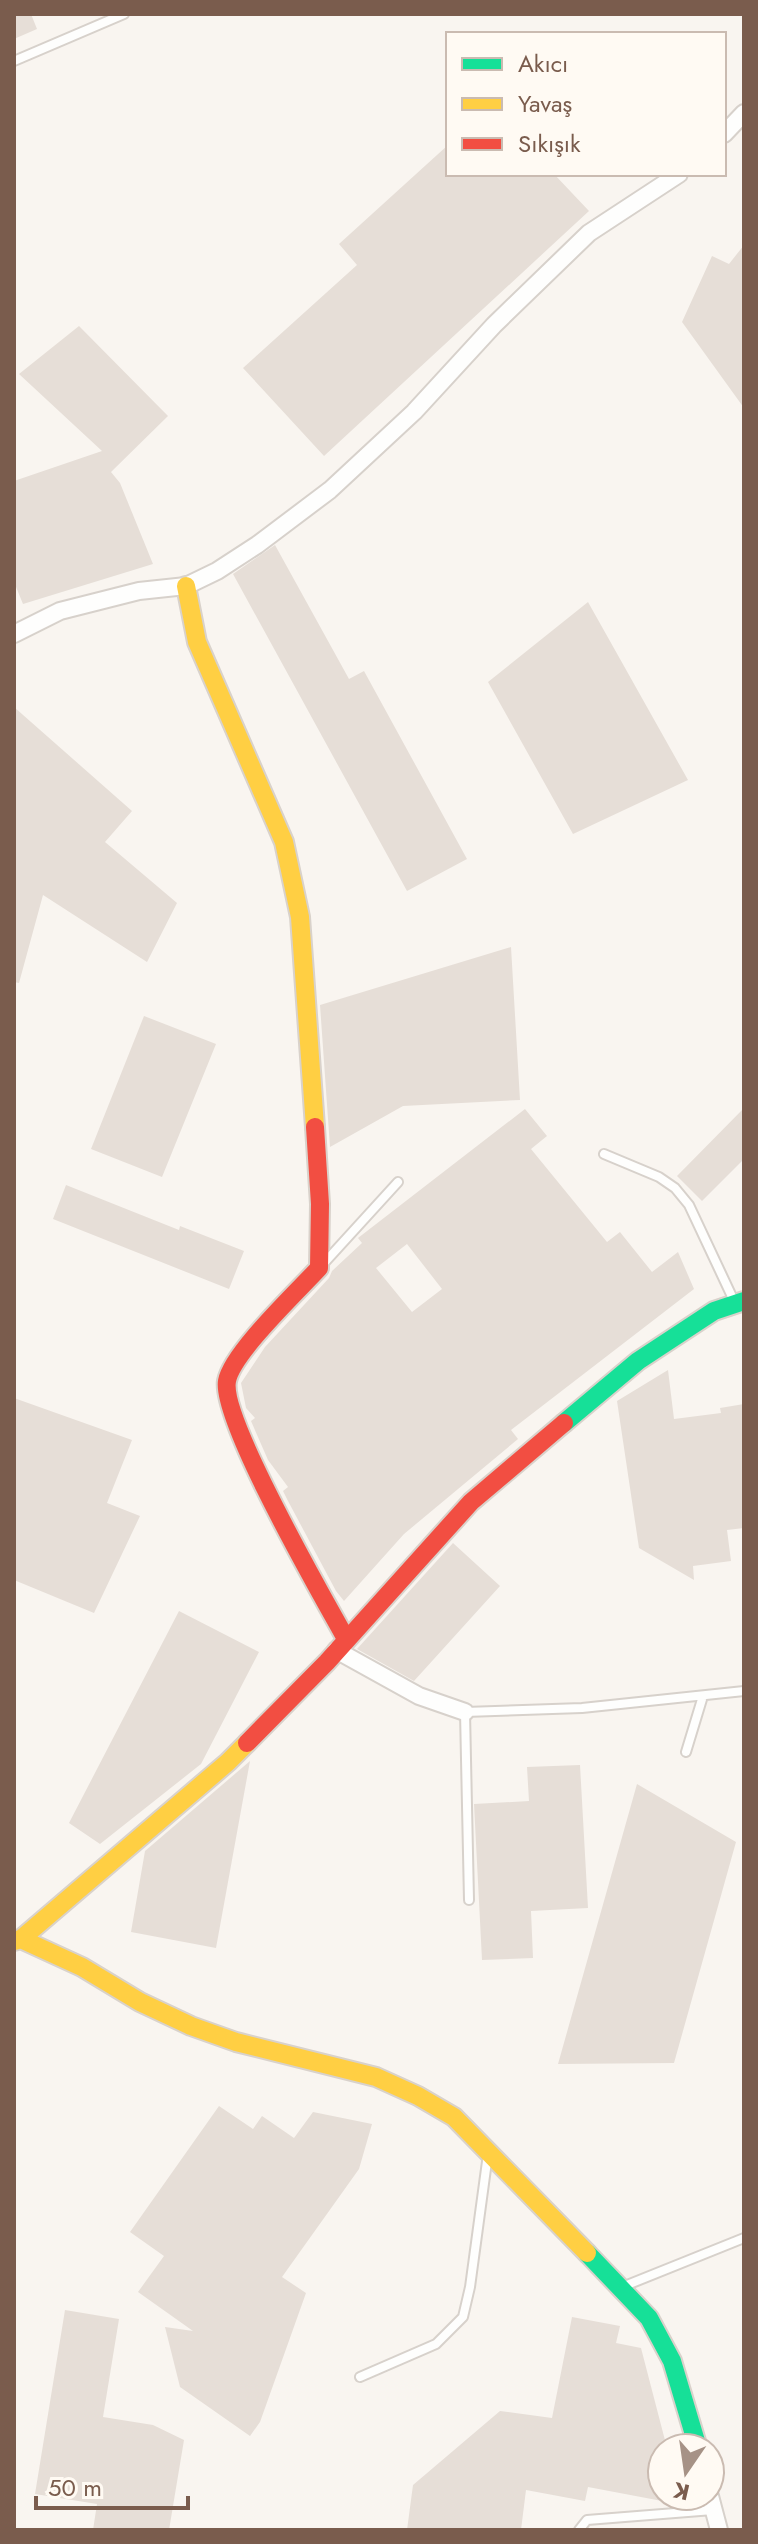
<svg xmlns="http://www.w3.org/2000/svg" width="758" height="2544" font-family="Jost,sans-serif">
<rect width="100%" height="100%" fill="#f9f5f0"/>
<!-- building -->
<path fill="#e6ded7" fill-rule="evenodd" d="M14 14H31L37 29 14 39Z
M448 145V174H554L589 211 324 456 243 368 357 265 339 244Z
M744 245V408L682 322 712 256 729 264Z
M79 326 168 416 111 472 120 483 153 564 23 604 14 582V481L102 451 19 374Z
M275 545 349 679 364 671 467 859 407 891 233 574Z
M588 602 688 780 573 834 488 682Z
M14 707 132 811 105 842 177 903 147 962 43 895 19 983 14 982Z
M511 947 520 1100 403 1106 330 1147 320 1005Z
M144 1016 216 1044 162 1177 91 1149Z
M744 1108V1159L702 1201 677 1176Z
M525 1109 547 1136 531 1149 607 1242 620 1232 652 1272 678 1252 694 1289 511 1430 518 1439 404 1534 344 1601 336 1591 288 1501 283 1491 288 1487 268 1460 251 1421 255 1418 246 1408 241 1383 265 1347 329 1278 332 1271 362 1243 358 1238ZM407 1244 442 1289 412 1312 376 1268Z
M66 1185 179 1230 180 1226 244 1251 229 1289 53 1219Z
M668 1370 674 1419 721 1413 720 1408 744 1404V1528L727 1530 731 1561 693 1566 694 1580 639 1548 617 1401Z
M14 1398 132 1440 107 1503 140 1516 94 1613 14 1580Z
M453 1543 500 1586 414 1681 357 1649Z
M179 1611 259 1652 201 1764 100 1844 69 1823Z
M250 1761 216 1948 131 1932 145 1851Z
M580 1765 588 1908 531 1911 533 1958 482 1960 474 1804 529 1801 527 1767Z
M637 1784 736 1842 674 2063 558 2064Z
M219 2106 253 2129 262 2116 294 2138 313 2112 372 2124 359 2169 282 2277 306 2293 260 2422 250 2436 180 2387 165 2327 193 2331 138 2292 164 2256 130 2232Z
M65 2310 119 2319 103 2417 153 2425 184 2440 169 2530H93L97 2504 35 2494Z
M572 2317 620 2326 616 2343 641 2348 667 2448H662V2501L588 2487 585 2501 526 2490 521 2530H407L413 2485 500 2411 552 2418Z"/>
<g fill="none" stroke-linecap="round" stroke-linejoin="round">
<defs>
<path id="lane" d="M14 61 124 14
M604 1154 659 1177 675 1188 689 1205 735 1303
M325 1262 398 1182
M686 1752 703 1696
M469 1900 465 1712 582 1708 744 1691
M622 2287 744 2238
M360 2377 436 2344 463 2317 470 2287 488 2154
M579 2530 587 2520 713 2510"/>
<path id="street" d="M724 134 744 113
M14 634 60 611 139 591 186 586 217 571 257 545 330 490 414 412 494 325 589 233 679 174
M336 1650 419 1696 465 1712
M710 2496 719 2530"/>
<path id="fast" d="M564 1423 638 1361 714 1311 744 1301
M587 2253 649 2318 672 2361 698 2448"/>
<path id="slow" d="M186 586 197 642 284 842 300 917 315 1127
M21 1939 82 1967 140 2002 191 2026 236 2042 376 2077 418 2096 454 2117 587 2253
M14 1941 21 1939 228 1762 247 1743"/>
<path id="jam" d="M315 1127 320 1204 319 1268C298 1291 232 1353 227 1381 220 1419 323 1597 346 1639
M247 1743 327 1662 471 1502 564 1423"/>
</defs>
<!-- lane casing -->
<use href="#lane" stroke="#d7d1cb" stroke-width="12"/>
<!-- street casing -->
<use href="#street" stroke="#d7d1cb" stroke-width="20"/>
<!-- fast casing -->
<use href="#fast" stroke="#d9d2cb" stroke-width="22"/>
<!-- slow casing -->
<use href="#slow" stroke="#d9d2cb" stroke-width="22"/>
<!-- jam casing -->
<use href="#jam" stroke="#d9d2cb" stroke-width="22"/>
<!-- lane -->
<use href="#lane" stroke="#fefefd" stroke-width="8"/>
<!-- street -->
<use href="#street" stroke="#fefefd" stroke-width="16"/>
<!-- fast -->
<use href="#fast" stroke="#16e098" stroke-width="18"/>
<!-- slow -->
<use href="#slow" stroke="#ffcf43" stroke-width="18"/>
<!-- jam -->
<use href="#jam" stroke="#f24e42" stroke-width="18"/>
</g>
<!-- border -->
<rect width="758" height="2544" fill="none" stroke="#7a5c4d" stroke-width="32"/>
<!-- legend -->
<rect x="446" y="32" width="280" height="144" fill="#fffaf3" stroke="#cabbb1" stroke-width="2"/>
<rect x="462" y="58" width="40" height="12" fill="#16e098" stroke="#cabbb1" stroke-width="2"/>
<text x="518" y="72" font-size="24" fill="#7a5c4d">Akıcı</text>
<rect x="462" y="98" width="40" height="12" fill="#ffcf43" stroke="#cabbb1" stroke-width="2"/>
<text x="518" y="112" font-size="24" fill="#7a5c4d">Yavaş</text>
<rect x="462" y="138" width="40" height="12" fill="#f24e42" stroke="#cabbb1" stroke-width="2"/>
<text x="518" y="152" font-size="24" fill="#7a5c4d">Sıkışık</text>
<!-- north arrow -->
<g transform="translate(686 2472) rotate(193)"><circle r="38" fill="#fffaf3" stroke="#cabbb1" stroke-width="2"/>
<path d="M0-6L14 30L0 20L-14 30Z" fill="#a69286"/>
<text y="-12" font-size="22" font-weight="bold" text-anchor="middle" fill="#7a5c4d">K</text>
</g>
<!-- scale -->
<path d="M36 2496v12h152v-12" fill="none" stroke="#7a5c4d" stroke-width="4"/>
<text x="48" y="2496" font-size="24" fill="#7a5c4d" stroke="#fffaf3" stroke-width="6" paint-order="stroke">50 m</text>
</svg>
